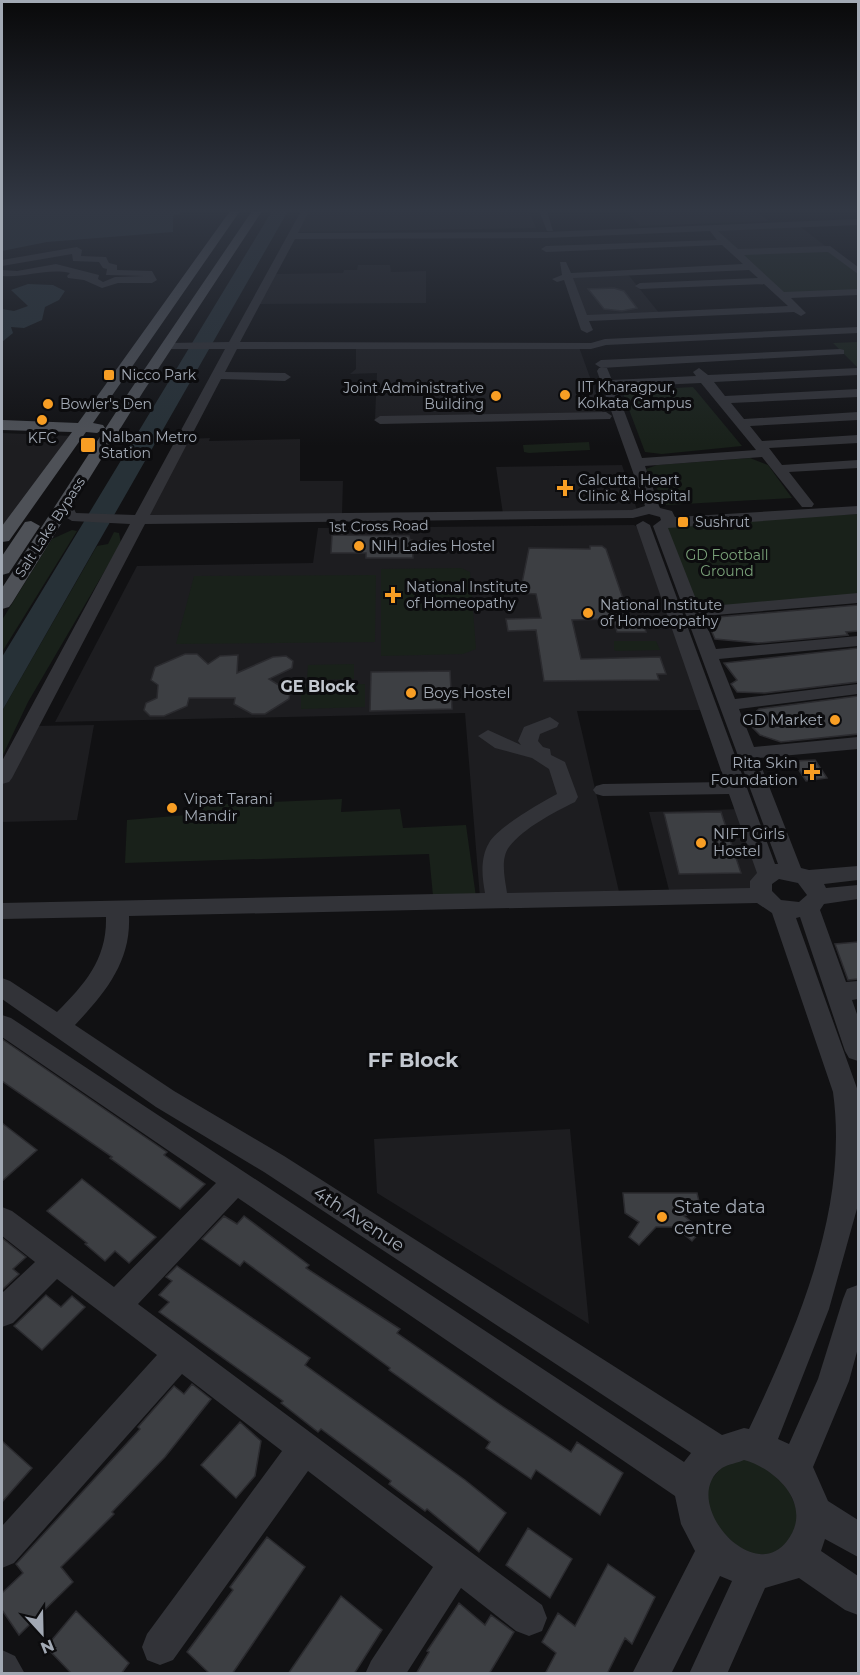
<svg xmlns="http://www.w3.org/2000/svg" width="860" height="1675" font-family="Montserrat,sans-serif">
<rect width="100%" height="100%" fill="#111113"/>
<!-- built -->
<path fill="#1d1d20" d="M308 211H529L536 228 298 232Z
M626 211H756L769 221 640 226Z
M797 224 828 248 737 251 712 228Z
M358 265H390L391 272 426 271V303L258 304 275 274 343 273 344 270H357Z
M626 272 660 314 585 317 569 275Z
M356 347H579L604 416 375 419 377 373 350 374 356 369Z
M2 433 72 436 54 464 2 532Z
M210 438 209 441 300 439V481H343L342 515 146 519 187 439Z
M622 465 637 510 629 513 503 514 496 467Z
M634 525 639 528 705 710 577 711 620 896 480 898 465 713 55 722 137 566 313 563 318 528Z
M94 725 77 820 2 822V785L32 726Z
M740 809 763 872 752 891 670 894 649 812Z
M570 1129 589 1324 377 1193 374 1139Z"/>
<!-- green -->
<path fill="#19211a" d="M828 250 858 273V292L783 295 739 253Z
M857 342 858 344V368L833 343Z
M693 387 742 446 662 454 645 452 622 391Z
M589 442 590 450 529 453 524 452 523 445Z
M750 458 768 465 792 498 666 505 646 469 657 465Z
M858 514V595L697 608 665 529 677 524Z
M72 530 77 531 2 652V620L52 539Z
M114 532 119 533 121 543 28 702 2 757V711L94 551 97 546 108 544Z
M461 568 470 572 476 649 463 654 381 656V569Z
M376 575 375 642 176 644 194 576Z
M614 641H656L660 650 616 651 614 650Z
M354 664V679L307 680 308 665Z
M365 684V707L301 709V686Z
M342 799 341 812 400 809 403 828 466 825 476 897 433 896 429 854 125 863 127 820 199 814 201 805Z
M741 1459 757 1461 783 1479 798 1511V1528L777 1554H745L709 1519 706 1486 726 1462Z"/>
<!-- water -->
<path fill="#273137" d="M2 211H186L173 216V232L47 242 2 251Z
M272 211H288L2 711V657Z
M28 284 53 285 65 291 59 300 45 307 42 320 24 328 11 327 13 333 2 342V309L14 311 28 306 11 290Z"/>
<!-- building -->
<path fill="#3d3f43" stroke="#2b2b2f" stroke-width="1.5" d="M614 288 624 291 637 308 622 311 604 309 588 289Z
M332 535 409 536 410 540H412L413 558H366V553H331Z
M590 546H602L606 549 629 616H641L646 632H617L613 619 572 620 581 659 660 657 666 674H657L659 680 544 681 536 630 508 631 506 619 541 618 536 594 520 593 529 548 590 549Z
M858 605V631L846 632 848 635 758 643 715 639 706 618Z
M858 648V682L765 693 737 692 731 684 737 680 724 663Z
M185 654H197L208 664 220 656 238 655 237 673 273 657 286 656 293 661 292 668 269 679 290 692 289 699 265 714H252L234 704 235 698H189L187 706 164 716H150L144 710 146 703 157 698 158 685 151 680 155 667Z
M450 671 452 709 370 711 371 672Z
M858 696V734L781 742 760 735 750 725 751 716 759 709Z
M815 760 827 778 806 781 793 761Z
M721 812 741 873 679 874 664 813Z
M858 942V979L848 980 835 944Z
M2 1039 167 1152 164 1155 205 1184 180 1209 110 1158 112 1157 2 1081Z
M2 1123 37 1150 2 1181Z
M82 1179 156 1237 129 1263 115 1251 105 1261 85 1244 87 1243 47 1211Z
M623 1193H697L701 1210 684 1216 702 1230 692 1241 675 1227H656L639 1245 629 1237 639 1222 625 1213Z
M224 1216 237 1224 244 1216 309 1265 306 1268 400 1329 397 1333 502 1406 571 1452 577 1442 623 1473 600 1515 536 1470 531 1479 486 1448 490 1442 389 1370 390 1368 244 1261 240 1266 202 1239Z
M2 1238 26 1257 13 1269 19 1274 2 1290Z
M177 1266 310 1358 305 1365 465 1480 506 1513 479 1552 427 1509 425 1511 389 1484 391 1481 321 1429 318 1432 281 1403 283 1401 159 1312 169 1302 159 1295 172 1281 166 1277Z
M46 1295 61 1307 72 1296 85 1307 42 1350 14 1326Z
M192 1384 211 1399 165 1457 112 1512 114 1514 61 1567 73 1582 19 1635 2 1610V1593L23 1573 16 1564 140 1429 138 1427 174 1386 184 1394Z
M240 1422 261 1441 255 1476 236 1498 201 1465Z
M2 1441 32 1468 2 1502Z
M528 1528 572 1559 550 1598 506 1565Z
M267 1537 305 1567 232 1674H210L187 1652 233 1590 230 1587Z
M608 1564 655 1597 632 1644 625 1638 607 1674H545L556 1653 542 1642 558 1613 575 1626Z
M341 1596 382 1630 354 1674H288Z
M459 1603 485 1625 491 1615 514 1632 489 1674H416L429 1652 427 1651Z
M76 1611 129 1663 121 1674H72L46 1647Z"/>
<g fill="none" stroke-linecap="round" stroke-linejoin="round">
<!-- minor -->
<path fill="#323338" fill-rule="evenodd" d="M301 211H309L298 233 546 232 858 219V225L718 231 738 249 830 246 858 267V274L828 252 744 255 784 292 858 289V295L791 298 806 313 801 316 794 312 589 321 593 330 587 333 581 330 564 280 557 282 552 279 562 275 560 262H566L571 273 743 264 722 245 546 252 541 249 546 246 717 240 710 231 546 238 295 239 240 342 591 343 605 339 858 327V333L606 345 591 349H237L225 372 285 373 291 377 285 381 221 379 150 515 632 510 645 506 597 371 599 368H607L612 380 696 376 693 372 699 368 708 375 858 368V375L714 382 725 396 858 389V397L731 403 744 419 858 412V420L750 426 762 441 858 435V443L769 448 782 465 858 460V468L789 472 814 504 812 507H802L762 457 645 466 660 508 672 511 675 517 858 506V514L668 528 699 607 858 593V603L703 616 716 649 858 636V646L719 659 735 699 858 684V694L739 709 754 747 858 737V749L758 758 801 868 809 870 858 866V880L824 884 826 888 858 885V899L824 904 820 910 846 982 858 981V999L852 1000 858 1017V1061L849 1058 845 1051 800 917 796 918 858 1091V1205L829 1309 778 1439 789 1444 818 1379 843 1299 847 1289 858 1285V1348L849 1381 813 1467 828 1501 858 1520V1557L825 1539 821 1551 858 1576V1615L845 1610 799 1578 765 1588 727 1674H689L732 1581 720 1576 671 1674H632L695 1551 681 1524 675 1496 238 1198 138 1304 542 1605 547 1618 542 1631 529 1636 516 1631 461 1588 406 1674H365L371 1661 433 1567 308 1471 173 1660 160 1665 147 1660 142 1647 147 1634 282 1451 182 1374 14 1563 2 1568V1526L157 1355 57 1279 13 1323 2 1327V1293L35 1262 2 1236V1207L12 1211 114 1287 216 1183 2 1037V1015L11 1018 684 1462 691 1453 264 1172 156 1107 2 999V978L10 981 57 1012C85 984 107 959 106 917L2 919V903L485 893C482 877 480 858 489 843 498 827 540 803 557 794L549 769 532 758 495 748 478 736 488 730 521 745 518 741 524 727 550 717 559 723 557 727 540 734 538 741 543 747 550 749 551 755 565 762 578 797 575 802C553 813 525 827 509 847 500 859 505 879 507 893L750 888V881L757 873 729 794 603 796 596 794 593 790 596 786 603 784 725 782 636 525 643 521 650 525 775 864H778L653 526 661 520 660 517 649 514 633 518 145 524 12 778 9 782 2 784V761L130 524 72 521 59 513 58 504 65 500 70 501 76 513 135 515 225 349H168L162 346 168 343 229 342ZM749 270 758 278 640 283 635 286 640 289 764 284 788 306 587 315 573 278ZM701 383 756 450 642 458 615 387ZM779 879 798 883 807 895 799 902 781 900 772 891V884ZM757 903 772 913 833 1092C849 1209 798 1325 749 1429L744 1428 722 1435 284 1156 174 1091 75 1025C105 993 131 962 129 916ZM744 1460C777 1469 814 1506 787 1541 752 1587 678 1500 722 1468 728 1464 738 1463 744 1460Z
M539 211H547L553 231H547Z
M77 247 82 250 81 256 106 257 109 263 117 265V270L152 271 157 280 152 283H118L102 288 84 280 68 278 67 276 70 273C47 268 25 278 2 276V270L17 271 56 264 99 275 98 279 103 282 115 277 144 276 106 275 107 269 103 268 99 262 73 261 72 254 2 266V260Z
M840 349 844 350V354L601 368 595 364 601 360Z
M606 412 612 416 610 419 380 424 374 420 380 416Z
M2 1650 15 1656 25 1674H2Z"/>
<!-- major -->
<path fill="#4e5157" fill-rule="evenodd" d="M230 211H240L93 423 103 425 105 428 97 433 86 432 9 541 2 542V526L72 432 2 430V420L78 423Z
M252 211H262L143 392 12 603 9 607 2 609V588L129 392Z
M31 521 40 526 9 573 2 575V556L25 522Z"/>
</g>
<!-- sky -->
<linearGradient id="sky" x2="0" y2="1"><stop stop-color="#09090a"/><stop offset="0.47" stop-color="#323844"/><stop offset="1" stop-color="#323844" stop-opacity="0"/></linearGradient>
<rect width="860" height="446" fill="url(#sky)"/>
<!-- markers -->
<g fill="#f89e24" stroke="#0c0c0e" stroke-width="2">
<rect x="103" y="369" width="12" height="12" rx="3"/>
<circle cx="565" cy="395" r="6"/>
<circle cx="496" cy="396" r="6"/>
<circle cx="48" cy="404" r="6"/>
<circle cx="42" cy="420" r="6"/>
<rect x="80" y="437" width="16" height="16" rx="3"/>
<path d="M562 479h6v6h6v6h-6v6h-6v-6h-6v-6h6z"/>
<rect x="677" y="516" width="12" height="12" rx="3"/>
<circle cx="359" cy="546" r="6"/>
<path d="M390 586h6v6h6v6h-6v6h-6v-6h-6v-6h6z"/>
<circle cx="588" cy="613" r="6"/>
<circle cx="411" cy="693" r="6"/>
<circle cx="835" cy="720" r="6"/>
<path d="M809 763h6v6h6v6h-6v6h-6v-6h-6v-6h6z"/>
<circle cx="172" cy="808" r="6"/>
<circle cx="701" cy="843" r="6"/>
<circle cx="662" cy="1217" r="6"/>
</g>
<g text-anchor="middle" stroke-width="6" stroke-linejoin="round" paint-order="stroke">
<!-- far-poi labels -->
<g font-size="14" fill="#a2a9b4" stroke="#0c0c0e" text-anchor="start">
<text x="121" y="380">Nicco Park</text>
<text x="577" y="392">IIT Kharagpur,<tspan x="577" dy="16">Kolkata Campus</tspan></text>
<text x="484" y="393" text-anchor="end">Joint Administrative<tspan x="484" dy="16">Building</tspan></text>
<text x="60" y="409">Bowler's Den</text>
<text x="101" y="442">Nalban Metro<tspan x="101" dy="16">Station</tspan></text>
<text x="42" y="443" text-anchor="middle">KFC</text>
<text x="578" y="485">Calcutta Heart<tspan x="578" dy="16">Clinic &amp; Hospital</tspan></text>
<text x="695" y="527">Sushrut</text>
<text x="371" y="551">NIH Ladies Hostel</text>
<text x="406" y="592">National Institute<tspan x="406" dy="16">of Homeopathy</tspan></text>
<text x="600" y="610">National Institute<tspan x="600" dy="16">of Homoeopathy</tspan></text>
</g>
<!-- far-street labels -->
<g font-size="14" fill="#a2a9b4" stroke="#0c0c0e">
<text transform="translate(379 526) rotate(-1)" y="5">1st Cross Road</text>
<text transform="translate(50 527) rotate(-57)" y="5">Salt Lake Bypass</text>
</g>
<!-- far-park labels -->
<g font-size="14" fill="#79a078" stroke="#0c0c0e">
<text x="727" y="560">GD Football<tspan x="727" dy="16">Ground</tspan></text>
</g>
<!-- poi labels -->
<g font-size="15" fill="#a2a9b4" stroke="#0c0c0e" text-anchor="start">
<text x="423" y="698">Boys Hostel</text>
<text x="823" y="725" text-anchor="end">GD Market</text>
<text x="798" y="768" text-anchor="end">Rita Skin<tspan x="798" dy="17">Foundation</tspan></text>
<text x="184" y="804">Vipat Tarani<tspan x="184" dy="17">Mandir</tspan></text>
<text x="713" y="839">NIFT Girls<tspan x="713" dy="17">Hostel</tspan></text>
</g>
<!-- neighbourhood labels -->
<g font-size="16" font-weight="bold" fill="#c3c8d0" stroke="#0c0c0e">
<text x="318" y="692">GE Block</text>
</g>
<!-- near-poi labels -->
<g font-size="18" fill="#a2a9b4" stroke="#0c0c0e" text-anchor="start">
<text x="674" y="1213">State data<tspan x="674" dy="21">centre</tspan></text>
</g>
<!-- near-street labels -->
<g font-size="18" fill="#a2a9b4" stroke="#0c0c0e">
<text transform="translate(359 1219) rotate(33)" y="6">4th Avenue</text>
</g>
<!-- near-neighbourhood labels -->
<g font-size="20" font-weight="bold" fill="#c3c8d0" stroke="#0c0c0e">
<text x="413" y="1067">FF Block</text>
</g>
</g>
<!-- border -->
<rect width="860" height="1675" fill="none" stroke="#a2a9b4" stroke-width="6"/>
<!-- north arrow -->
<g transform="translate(42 1633) rotate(158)" stroke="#0c0c0e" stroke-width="4.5" paint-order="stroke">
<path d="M0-4.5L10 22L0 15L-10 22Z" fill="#a2a9b4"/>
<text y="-9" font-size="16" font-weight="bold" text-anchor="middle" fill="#a2a9b4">N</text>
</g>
</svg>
